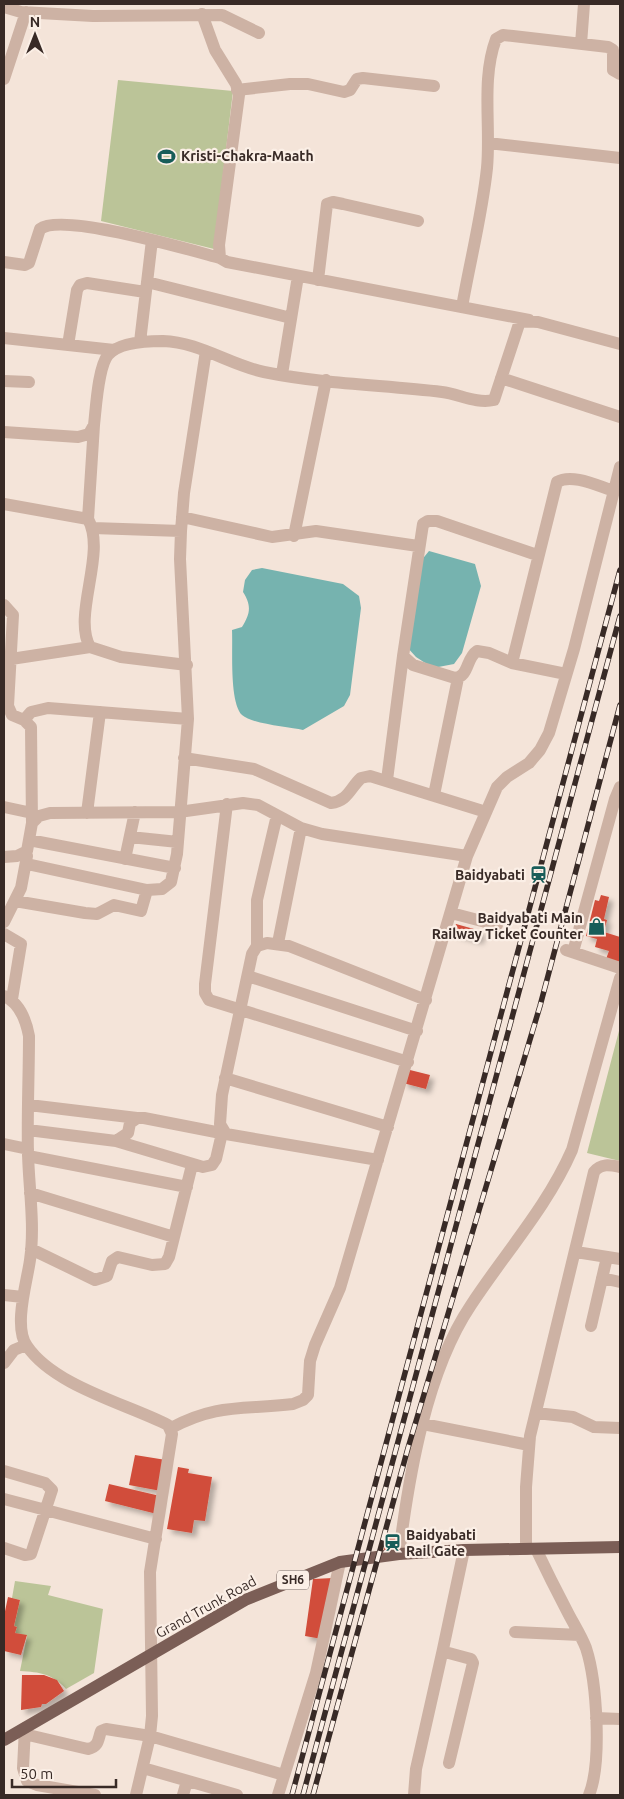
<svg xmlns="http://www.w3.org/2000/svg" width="624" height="1799" font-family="Ubuntu,sans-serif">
<defs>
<filter id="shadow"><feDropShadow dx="4.5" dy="4.5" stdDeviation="2.5" flood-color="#0004"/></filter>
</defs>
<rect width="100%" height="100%" fill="#f4e4d9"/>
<!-- green -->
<path fill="#bbc498" d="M118 80 233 91 214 249 101 221Z
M620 1027V1161L587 1153Z
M15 1581 51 1586 48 1595 103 1609 94 1673 66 1689C53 1674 40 1672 20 1671L27 1636 15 1633 17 1627 14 1626 20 1600 12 1598Z"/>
<!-- water -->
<path fill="#76b3af" d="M429 551 475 564 481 586 462 653 454 664 433 668 416 657 407 647 420 562Z
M262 568 343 584 359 596 361 608 350 695 344 706 303 730C289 727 252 724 242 715 229 702 233 648 232 630L242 627C250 614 252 606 243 592L245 580 252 570Z"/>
<!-- building -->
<path fill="#d14d3a" filter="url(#shadow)" d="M601 895 609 897 604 919 607 920 604 932 620 937V962L606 959 609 951 595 947 597 939 586 936 595 900 599 901Z
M456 924 481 931 479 940 453 933Z
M406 1069 430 1075 426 1089 403 1083Z
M135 1455 166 1460 161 1491 129 1485Z
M178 1467 189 1469 188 1473 212 1477 205 1521 194 1520 192 1533 167 1529Z
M109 1484 160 1496 157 1514 105 1501Z
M387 1534 399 1536 397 1550 383 1553Z
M333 1578 322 1639 305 1636 313 1579Z
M8 1597 20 1600 14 1626 17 1627 15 1633 27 1635 21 1655 4 1651V1616Z
M22 1675H44L57 1680 64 1691 46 1704H42L41 1707 21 1710Z"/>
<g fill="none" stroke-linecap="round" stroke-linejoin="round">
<!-- street -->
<path stroke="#cdb2a4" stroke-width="12" d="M4 7 21 12 93 16 222 15 259 33
M202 14 215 50 236 84 239 95 219 245 220 258 227 262 529 320
M581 44 584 4
M4 79 26 12
M237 90 290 84H308L344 92 350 90 357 79 363 78 434 86
M488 143 620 158
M4 262 25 265 29 263 40 229C62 212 190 250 220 258
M318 280 327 204 333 202 343 204 418 221
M147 282 291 318
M462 307C470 261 482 215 487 168 491 126 481 79 496 39L503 35 513 36 608 47 613 50V70L620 74
M4 338 114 350
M140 342 152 240
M68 345 77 290 80 285 87 283 145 292
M282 374 298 276
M501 378 620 417
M4 381 29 382
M4 432 78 437 89 434 94 425C96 408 98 367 108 355 119 342 147 341 163 341 199 342 230 365 264 372 323 384 383 385 442 392 459 394 476 404 494 400L520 321 538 322 620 344
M4 504 88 519C107 553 72 615 90 647L121 657 187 665
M182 517 272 537 316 531 418 546
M88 519 94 425
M93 528 181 531
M294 536 326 380
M537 555 437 521H428L423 524 403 656 413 665 455 678C469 677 466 658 477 651L489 653 512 663 566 674
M4 605 13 615 8 706 12 715 24 720 31 727 32 823
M11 659 90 647
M512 663 557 482C572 473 598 486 614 491
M24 720 31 712 48 708 188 719
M184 758 254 769 331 803C348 801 350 788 361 778L370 776 486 812
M387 780 403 656
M434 795 458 678
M227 804 205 984V993L209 1000 408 1062
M4 807 32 813
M87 813 100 712
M130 837 178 842
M29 840 175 868
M4 857 17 856 27 851 32 823 39 816 50 813 179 812 243 803 258 805 301 828 322 834 467 856
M125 859 135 812
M27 864 147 890 162 889 171 882 177 854 188 719 180 559 181 531 184 493 206 351
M15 901 85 913 97 914 114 905 141 911 147 890
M451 913 497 925
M4 922 21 888 27 856
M4 934 21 944 12 999
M278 943 301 828
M257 946V900L277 815
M566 950 620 968
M573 952 615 799 620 787
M248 976 417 1031
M4 996C20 1003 26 1020 29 1036 29 1075 27 1115 28 1154 29 1189 35 1226 30 1260 27 1282 13 1327 27 1346 54 1386 127 1404 168 1425L172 1434 150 1572 152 1716 150 1736 136 1795
M225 1078 388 1127
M29 1105 137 1118
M28 1130 116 1141 128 1133 130 1123 137 1118H144L226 1134
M116 1141 203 1167 212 1165 216 1159 222 1133
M4 1144 28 1149
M28 1156 187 1187
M378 1160 226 1134 220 1124 222 1095 252 954 257 946 267 943 289 946 426 1000
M30 1193 174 1237
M31 1249 95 1280 107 1276 112 1261 118 1257 152 1265 165 1264 169 1257 192 1165
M576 1252 620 1259
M602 1278 620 1282
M4 1295 23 1297
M591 1326 607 1257
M4 1363 14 1350 26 1345
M536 1413 573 1417 594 1427 620 1428
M423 1424 529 1445
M171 1428C217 1403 244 1410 293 1404L303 1400 308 1395 310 1361 315 1345 340 1288 467 856 497 787 507 777 529 763 540 750 549 733 574 649 620 467
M4 1471 45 1483 52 1490 31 1554 25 1555 4 1548
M4 1499 156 1539
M526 1549V1487L530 1436 594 1172C601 1163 610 1165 620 1167
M536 1549C546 1570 556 1590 567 1611 573 1623 581 1635 586 1648 597 1682 602 1763 589 1795
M399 1554C409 1475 426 1372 471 1305 505 1253 547 1207 572 1150L620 978
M515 1632 580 1635
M596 1718 620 1719
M25 1728 23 1768 27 1781 37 1785 95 1795
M24 1734 88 1749C99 1747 98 1739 101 1731L106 1729 150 1736 284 1775
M449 1763 473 1663 471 1659 445 1652 443 1649 464 1550
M143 1768 237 1795
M183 1795 187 1781
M278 1795 316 1673 340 1562
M414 1795 416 1769 443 1649"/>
<!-- primary -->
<path stroke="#7b5e56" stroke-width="12" d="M4 1740 245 1600 340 1562 399 1554 464 1550 620 1547"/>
<defs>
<path id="rail" d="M292 1795 620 570
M303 1795 620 616
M313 1795 408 1448 540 1006 620 705"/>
</defs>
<!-- rail casing -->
<use href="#rail" stroke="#382a26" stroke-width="5.5"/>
<!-- rail -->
<use href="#rail" stroke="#fbefe6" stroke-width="4" stroke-dasharray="11" stroke-linecap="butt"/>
</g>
<!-- icons -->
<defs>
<symbol id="stadium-bare" viewBox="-9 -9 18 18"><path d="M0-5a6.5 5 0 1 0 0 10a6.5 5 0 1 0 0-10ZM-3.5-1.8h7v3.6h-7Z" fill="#185d59" stroke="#fbefe6" stroke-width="2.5" paint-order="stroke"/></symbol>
<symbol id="station-bare" viewBox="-9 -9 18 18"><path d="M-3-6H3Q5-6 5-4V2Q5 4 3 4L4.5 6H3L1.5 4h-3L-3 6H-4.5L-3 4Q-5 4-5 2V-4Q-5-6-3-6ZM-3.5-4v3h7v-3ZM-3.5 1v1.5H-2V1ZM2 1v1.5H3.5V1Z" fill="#185d59" stroke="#fbefe6" stroke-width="2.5" paint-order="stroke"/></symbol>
<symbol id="shop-bare" viewBox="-9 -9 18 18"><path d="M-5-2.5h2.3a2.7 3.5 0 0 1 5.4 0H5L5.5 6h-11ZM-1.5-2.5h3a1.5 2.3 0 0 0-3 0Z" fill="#185d59" stroke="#fbefe6" stroke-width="2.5" paint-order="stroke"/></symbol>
</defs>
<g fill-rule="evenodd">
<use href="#stadium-bare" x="154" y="144" width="25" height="25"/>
<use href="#station-bare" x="526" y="862" width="25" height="25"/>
<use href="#shop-bare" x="584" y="914" width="25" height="25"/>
<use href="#station-bare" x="380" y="1530" width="25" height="25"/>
</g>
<g text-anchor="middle" stroke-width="4.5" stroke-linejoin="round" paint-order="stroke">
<!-- shield labels -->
<rect fill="#fbefe6" stroke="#726560" stroke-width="1" x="277" y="1570.5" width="32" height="19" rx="4"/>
<g font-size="12" font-weight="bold" fill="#382a26">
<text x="293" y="1584">SH6</text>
</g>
<!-- poi labels -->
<g font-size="14" font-weight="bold" fill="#382a26" stroke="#fbefe6" text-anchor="start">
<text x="181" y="161">Kristi-Chakra-Maath</text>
<text x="525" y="880" text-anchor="end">Baidyabati</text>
<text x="583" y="923" text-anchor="end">Baidyabati Main<tspan x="583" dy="16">Railway Ticket Counter</tspan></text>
<text x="406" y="1540">Baidyabati<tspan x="406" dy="16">Rail Gate</tspan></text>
</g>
<!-- street labels -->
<g font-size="14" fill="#382a26" stroke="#fbefe6">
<text transform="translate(206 1607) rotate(-29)" y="5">Grand Trunk Road</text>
</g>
</g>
<!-- border -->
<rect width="624" height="1799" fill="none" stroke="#382a26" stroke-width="10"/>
<!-- north arrow -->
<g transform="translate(35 35)" stroke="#fbefe6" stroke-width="4" paint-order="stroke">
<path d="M0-4L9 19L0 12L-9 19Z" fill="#382a26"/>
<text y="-8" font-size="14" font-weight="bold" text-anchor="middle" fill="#382a26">N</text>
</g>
<!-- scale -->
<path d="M12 1779v8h104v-8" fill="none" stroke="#382a26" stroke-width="2.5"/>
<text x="20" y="1779" font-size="15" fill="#382a26" stroke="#fbefe6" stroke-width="4" paint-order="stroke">50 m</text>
</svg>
